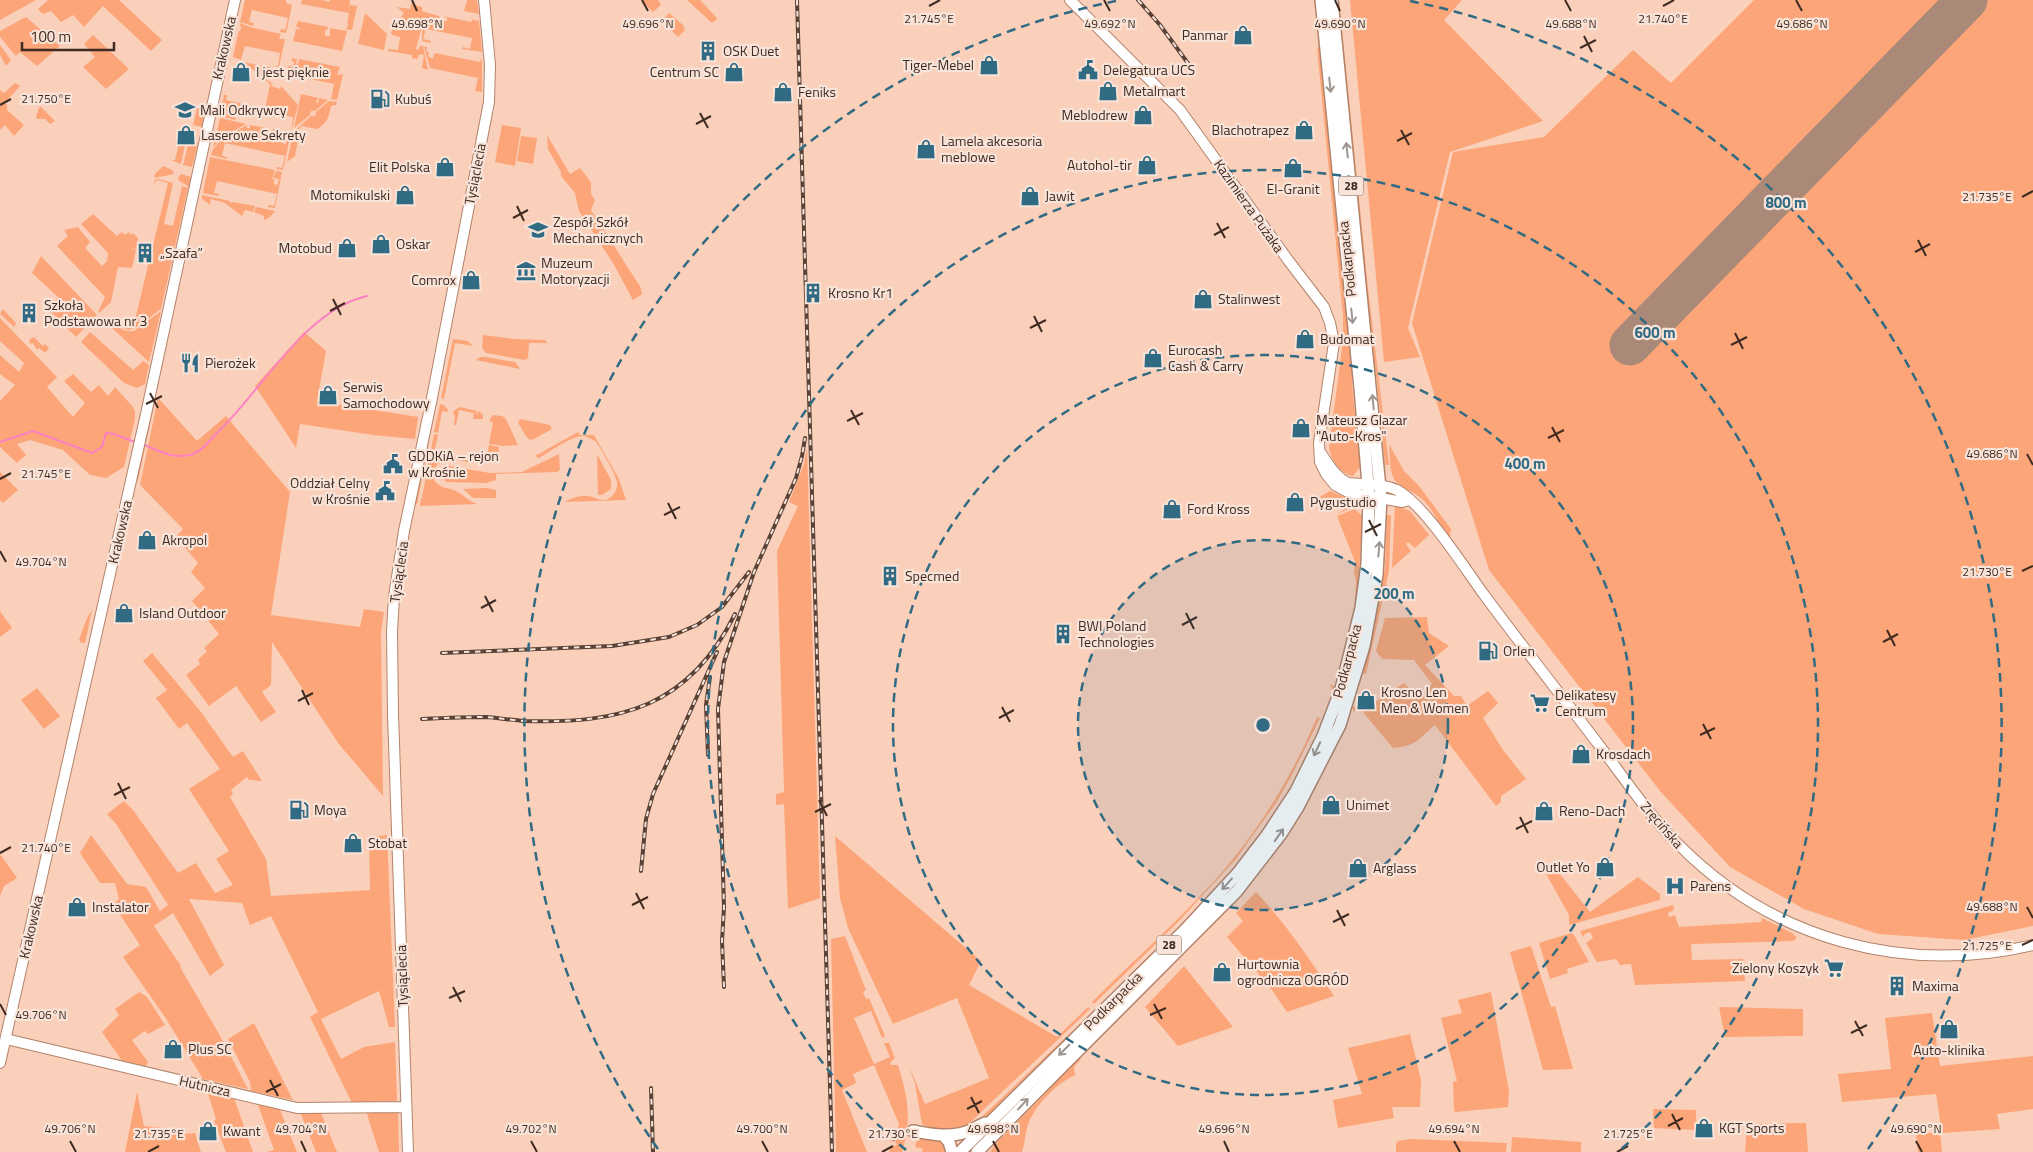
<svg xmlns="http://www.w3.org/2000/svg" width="2033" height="1152" font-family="'Titillium Web',sans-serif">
<rect width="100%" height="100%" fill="#fbd0bb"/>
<!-- green -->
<path fill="#fba578" d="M0 0H36L0 20Z
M48 0H119L162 40 151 51 103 6 84 27 73 15 61 22 51 11 43 14 38 9Z
M245 0H286V3L292 5 286 33 280 32 281 29 285 30 288 18 252 10 249 22 254 23 253 26 240 22Z
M302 0H323L329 2 330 0H350L349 10 350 5 357 6 352 30 346 29 349 24 347 25 349 13 301 4Z
M467 0H477L479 14 464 11Z
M641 0H658L661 5 653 12Z
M687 0H700L716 17 717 19 712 23Z
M1336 0H1339L1368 288 1389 465H1385L1377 380 1370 345Z
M1350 0H1416L1418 2 1421 0H1462L1444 20 1543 121 1450 152 1408 328 1420 357 1384 362Z
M1754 0H2033V926L1964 940 1878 934 1804 909 1730 867 1660 791 1489 570 1412 323 1453 152 1544 137 1633 50 1671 83Z
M411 4 422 7V26L416 49 418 50 420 46H423L428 70 422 68 424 55 420 54 417 59 412 58V55L388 51V49L398 50 400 37 392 35 391 32 404 13 397 7 410 9Z
M422 11 439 16 441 21H447V18L443 16 471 22 473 18V20L479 21 482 52 462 49 463 47 470 49 472 38 426 29 423 39 431 41V43L422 41Z
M365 13 387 34 384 50 358 44Z
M669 13 683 25 685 30 678 37 662 21Z
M26 17 60 46 37 66 20 52 16 56 0 37V31Z
M298 21 328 27 327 30H325V36H330V28L347 31 342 51 293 41 296 29H299L300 28 296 27Z
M240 23 250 27 281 34 279 39H285L279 67 272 66H278L280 53 245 46 241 60 233 57 238 33 241 29Z
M93 35 129 69 106 89 83 67 95 57 84 44Z
M0 45 11 60 6 66 0 55Z
M1322 45 1352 349V384L1360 467 1353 476C1340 474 1331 460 1329 448L1343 340V316L1317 48Z
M424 47H427L426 51 429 52 428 56 431 58H433L435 53 480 62 482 58V92L475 91 478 78 430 68Z
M292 58 297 59 296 63 298 64 299 59 340 67 337 75 343 74 337 100 331 99 334 84 286 74 288 66 293 67 294 62 292 61Z
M244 62 257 65 254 68 259 71 261 68 259 65 270 67 267 80 272 83 271 86 280 89 281 86 298 105 291 132 293 117 234 105 231 116 236 118 235 120 220 116 224 95H227L226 100 265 109 270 84Z
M15 83 20 86 5 103 7 105V110L24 125 14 136 5 125 0 130V90L4 93Z
M301 94 318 98 316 102 318 103 319 98 328 100 315 111H311L310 115 294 128Z
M329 101 337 102 336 105 331 106C329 117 327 123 317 129L301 126 297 133 293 132 311 116H315L316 112Z
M40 106 55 121 50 124 45 119H37L36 116Z
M197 108 205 109 202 127 193 125Z
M220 118 246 124 223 137 213 147Z
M247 125V128H250V125L270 129V132L272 133 273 129 286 132 282 143 286 144 287 133H291L283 170 276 169 277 167 282 168 285 156 225 143 222 156 227 157V159L211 155C215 140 234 133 247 125Z
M502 125 521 128 515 166 495 162Z
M293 134 299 135 295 156 287 162Z
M547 135 570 174 580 168 591 182V194L595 200 591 210 641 288 642 294 633 300 613 263 579 211 575 193 561 176V172L548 149Z
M521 136 537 138 533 164 517 161Z
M180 139 186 140 181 164 171 160H175Z
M189 141 198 143 192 167 183 165Z
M210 157 275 170 272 179H274V184L277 185 279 179 273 178 276 171 282 172 275 208 268 207V205L274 206 277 194 217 181 214 193 219 194 218 196 203 193Z
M163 166 172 170 174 174 154 178 155 174Z
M181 174 191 177 189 187 178 180 179 176Z
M158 179 173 183 164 224 173 226 182 186 188 188 161 309 135 328 129 330 122 328V321V327L133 328 168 183 157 180 154 185 155 180Z
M202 195 230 201V203L233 202 255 206 253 212 245 210 242 216 225 203 211 199 210 205 202 199Z
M256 207 275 211 270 217 264 220V216L254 212Z
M93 214 117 236 122 232 125 235 129 232 131 235 133 233 138 238 136 249 129 248 136 250 132 268 118 267 111 302 99 313 98 312 105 297 57 246 68 236 64 230 78 227 90 242 85 248 102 266 107 261 108 253 81 224Z
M41 256 97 315 76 337 48 309 58 297 32 273Z
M3 309 16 323 14 327 0 314Z
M161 311 149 362 101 318 104 316V320L114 322 115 318 120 319 119 326C123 331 128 332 134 331Z
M0 318 57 377 47 387 73 417 85 403 64 381 73 374 91 392 99 385 108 396 115 387 133 407 135 412V419L124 467 106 478 90 475 63 450 30 440 17 444 26 455 17 463 0 447V401L15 385 0 374V355L19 372 24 363 0 341Z
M90 332 133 370 143 361 149 365 145 384 137 388 124 383 81 342Z
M304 332 326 351 317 401 418 417 415 439 373 435 300 424 296 448 255 386Z
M483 335 515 339 545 340 547 343H529L528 358 525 360 486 353 482 348Z
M34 337 43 346 45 344 49 348 45 353 39 348 37 350 33 343 31 344 29 342 30 339Z
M453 339 468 341 473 346 455 343 444 399 441 398Z
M480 357H486L515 362 520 369 476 360Z
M154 397H156L138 481 137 480Z
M158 398 197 441 226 416 290 492 271 615 360 627 364 609 384 612 381 632 383 796 338 743 272 642 271 685 262 692 276 712 261 722 236 686 209 706 186 675 200 664 198 660 207 651 204 648 219 634 192 601 205 588 191 572 198 563 176 537 183 529 140 485Z
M440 404 444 405 448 410V412L442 411 438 433 434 432Z
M436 405 417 505 415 502 434 407Z
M460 407 477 411 476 415 479 411 483 415V419H473L474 413 459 410 456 425H454L455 416 453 413 455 410Z
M493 415 502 416 506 419 518 445 503 446 489 444 493 422 489 421Z
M520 419 550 425 552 429 534 439 530 440 526 436 518 423Z
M578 432 580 435H594L619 479 626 500 564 502C572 499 579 495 587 496 596 496 602 505 612 496 615 493 618 487 617 482 616 475 600 446 595 441 592 439 588 437 584 436 573 435 549 452 539 458L535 456Z
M434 434 438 435 434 454 475 461 472 463C459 461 445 454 436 466L434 480C441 489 447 487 456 491 464 495 468 501 477 504L420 506 421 498 425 499 422 497Z
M1389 444 1404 471 1419 486 1451 529 1450 537 1449 538C1439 525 1434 510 1422 499 1414 491 1399 488 1394 479 1389 470 1390 454 1389 444Z
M489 445 499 447 498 459 486 460Z
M807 447 820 898 788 909 784 804 776 805V794L784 792 777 551 798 506 789 502 804 464Z
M559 454 560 470 557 472 496 474V480L486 483 446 482 441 476 443 469 449 466 490 473 522 472Z
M597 454 611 480V489L602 495H598Z
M0 472 18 490 3 503 0 500Z
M486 488 496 490V498H473L463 489Z
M1330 491 1353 500 1351 503 1354 507 1337 514 1350 506 1348 501 1339 498 1323 508 1320 503 1321 496Z
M1395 505 1410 511 1429 535 1415 548 1408 542 1406 544 1411 551 1392 568Z
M1355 509 1362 516C1360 567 1358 616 1343 665 1341 675 1338 685 1334 694L1330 684 1336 687 1355 607 1356 580 1354 574 1355 562 1337 516Z
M1387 515H1391L1389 571 1366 674 1362 673 1352 705 1356 709 1354 712 1351 704 1385 569Z
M92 610 85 643H82L79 640 87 618Z
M0 611 12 628 0 637Z
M1427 617 1429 633 1449 646 1425 665 1454 696H1461L1467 706 1488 691 1498 703 1483 718 1503 750 1526 779 1501 796V802L1496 806 1435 725C1418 739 1417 746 1393 748L1362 711 1404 683 1417 697 1432 684 1414 660 1382 659 1376 651 1385 618Z
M152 653 201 712 233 757 243 751 262 781 249 780 247 777 231 790 233 794 230 797 266 859 271 896 370 890 369 837 387 835 395 1027H389L379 991 321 1019 341 1059 364 1047 395 1042 397 1100 395 1101 352 1103 310 1017 318 1012 271 916 250 925 242 903 189 899 224 965 210 976 173 913 154 926 181 966 180 967 219 1034 248 1089 203 1079 165 1017 123 957 140 945 113 904 119 899 115 883H100L80 853 91 835 127 884 146 887 160 911 168 905 116 824 107 814 124 801 133 810 178 873 196 863 215 893 233 885 216 859 229 851 189 789 220 769 187 723 179 729 156 698 167 690 143 661Z
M37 688 60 716 44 729 21 700Z
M1317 717 1320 718 1292 775 1276 803 1236 859 1177 923 1094 1004 1092 1002C1128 966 1166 932 1201 895 1251 844 1290 782 1317 717Z
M835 836 981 961 969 985 1057 1037 1088 1007 1090 1009C1049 1049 1006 1087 965 1128 952 1130 934 1131 922 1124L915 1084 909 1066 925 1104 989 1078 957 998 893 1024 848 928 840 898Z
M0 854 17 878 4 886 0 896Z
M1552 864 1590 912 1638 877 1660 894V900L1569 925V915L1544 870Z
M1256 892C1286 924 1310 959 1334 996L1287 1012 1272 990 1227 937 1243 921 1236 913Z
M1673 905 1674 910 1668 913 1669 917 1675 915 1679 927 1761 922 1762 918 1792 933 1797 938 1793 941 1691 944 1692 960 1743 959 1745 981 1635 985 1631 964 1620 965 1616 959 1597 962 1586 943 1593 938 1590 932 1585 934 1583 937 1580 931Z
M1571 933 1574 935 1589 962 1567 969 1568 973 1550 979 1539 943Z
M845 936 866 990 863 992 866 999 869 998 885 1036 882 1038 871 1011 854 1018 874 1064 890 1057 884 1043H889L895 1058 890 1063 891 1065H898C908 1098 912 1118 902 1152H889L891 1147 897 1145 895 1141 891 1142 890 1141 896 1138 899 1124 874 1065 853 1074 856 1083 842 1090 867 1152H880H836L831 939Z
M1531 946 1551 1007 1555 1006 1573 1069 1543 1070 1510 952Z
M1184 966 1233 1027 1178 1046 1145 1007Z
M139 992 147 997 165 1025 148 1034 145 1031 132 1040 148 1062 146 1066 122 1061 102 1032 119 1015 115 1009Z
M1491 992 1509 1091 1508 1107 1456 1112 1454 1111 1453 1082 1457 1081 1441 1018 1462 1013 1458 1000Z
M1719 1007 1803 1009V1036L1725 1037Z
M1932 1013 1940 1066 2033 1056V1109L1997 1114 2000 1129 1942 1133 1936 1094 1842 1102 1838 1074 1891 1069 1885 1018Z
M254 1023 293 1100 251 1091 250 1082 228 1039Z
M1410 1034 1421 1080 1420 1107H1392L1394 1118 1338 1128 1333 1100 1362 1094 1348 1048Z
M1067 1036 1069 1039C1052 1055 1034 1069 1018 1085 1002 1100 988 1118 969 1129Z
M1078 1057 1081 1059 1074 1067 1075 1075C1057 1083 1034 1106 1028 1125 1025 1134 1025 1143 1022 1152H990L996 1143 1044 1095Z
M207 1091 234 1098 253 1152H226L214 1121 216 1119Z
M137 1092 144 1126 182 1130 184 1134 195 1133 201 1152H125Z
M257 1102 279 1107 297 1152H267L274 1150Z
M1653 1109 1696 1110V1130L1654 1128Z
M366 1111H398L399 1152H379Z
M300 1112 321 1113 337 1152H316Z
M1806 1123 1808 1152H1745L1747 1124Z
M1940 1132 1942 1152H1918L1916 1134Z
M1512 1137 1581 1142V1152H1511Z
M923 1138 944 1142 946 1152H922L923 1149 915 1147 916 1142Z
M1411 1139 1507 1143 1506 1152H1396V1144L1398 1141Z"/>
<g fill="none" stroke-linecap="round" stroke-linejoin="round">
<!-- stream -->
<path stroke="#fc81c3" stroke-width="2" d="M0 442 33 431 92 453 102 447 106 433 114 434 135 442
M142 444C158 450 171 459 189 455 201 453 209 441 218 432 262 390 305 310 367 296"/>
<!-- runway -->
<path stroke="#aa8979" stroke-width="41" d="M1630 345 1967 0"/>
<defs>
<path id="secondary" d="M1070 0 1180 110 1288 260 1324 307 1330 323 1334 343 1319 443 1320 462 1326 474 1335 485 1348 492 1402 502 1410 500
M1320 452C1329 464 1334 476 1348 483 1364 485 1382 483 1397 490 1425 505 1465 569 1485 596 1522 646 1561 695 1599 745 1625 779 1649 816 1680 846 1774 940 1904 975 2033 945
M6 1039 297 1108 406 1107
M0 1063 146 414 235 0
M408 1152 393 714 392 631 394 597 404 531 432 398 489 102 490 65 484 0"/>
<path id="primary" d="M913 1131C931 1134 949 1138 966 1132 973 1130 978 1126 985 1123
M943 1135 949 1142 952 1152
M960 1152 1185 930 1237 874 1267 835 1296 791 1323 736 1341 689 1361 608 1367 564 1369 497 1360 388 1321 0
M977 1152 1237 891 1281 834 1298 807 1340 725 1364 646 1377 575 1381 498 1332 0"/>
</defs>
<!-- secondary casing -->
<use href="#secondary" stroke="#b3836a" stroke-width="12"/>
<!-- primary casing -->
<use href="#primary" stroke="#b3836a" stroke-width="14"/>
<!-- secondary -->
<use href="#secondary" stroke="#fff" stroke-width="10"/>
<!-- primary -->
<use href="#primary" stroke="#fff" stroke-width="11"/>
<defs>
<path id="rail" d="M797 0 832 1152
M1138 0 1160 25 1190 66
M442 653 612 646 669 637 697 625 722 607 749 572
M422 719C443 718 465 717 486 717 499 718 512 720 524 721 621 724 689 707 735 614
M708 755 706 705 710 677
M641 871 646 819 653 794 717 652
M724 987 722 941 724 907 718 709 724 662 754 572 796 478 802 456 805 438
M651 1088 653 1152"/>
</defs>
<!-- rail casing -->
<use href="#rail" stroke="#5a4237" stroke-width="4"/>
<!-- rail -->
<use href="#rail" stroke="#f8e3d8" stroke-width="2" stroke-dasharray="5.5" stroke-linecap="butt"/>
</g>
<!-- one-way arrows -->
<defs><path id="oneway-shaft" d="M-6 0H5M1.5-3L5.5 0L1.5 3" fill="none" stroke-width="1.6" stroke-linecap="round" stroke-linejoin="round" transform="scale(1.25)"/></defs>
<g stroke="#9f9590">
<use href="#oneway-shaft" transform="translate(1330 85) rotate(84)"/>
<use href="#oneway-shaft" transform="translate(1347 150) rotate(-96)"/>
<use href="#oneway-shaft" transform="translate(1352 316) rotate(84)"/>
<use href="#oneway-shaft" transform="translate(1373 402) rotate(-96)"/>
<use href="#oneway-shaft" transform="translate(1379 549) rotate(-85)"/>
<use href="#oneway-shaft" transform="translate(1317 749) rotate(115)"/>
<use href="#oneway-shaft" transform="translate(1279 835) rotate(-55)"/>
<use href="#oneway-shaft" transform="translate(1227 884) rotate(132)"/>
<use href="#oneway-shaft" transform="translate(1064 1050) rotate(135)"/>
<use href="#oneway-shaft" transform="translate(1023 1104) rotate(-47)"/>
</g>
<!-- ticks -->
<path fill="none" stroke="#3f2b21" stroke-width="2" d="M412 0 417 11M642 0 648 11M1104 0 1110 11M1335 0 1340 11M1565 0 1571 11M1796 0 1802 11M929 6 940 0M1663 6 1674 0M1584 36 1592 52M1580 48 1596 40M0 105 11 99M700 113 708 128M696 124 711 116M1401 130 1409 145M1397 141 1412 133M2022 197 2033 191M517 206 524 221M513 218 528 210M1217 223 1225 238M1214 235 1229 227M1918 240 1926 256M1915 252 1930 244M333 299 341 315M330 311 345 303M1034 316 1042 332M1030 328 1046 320M1735 333 1743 349M1731 345 1747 337M150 393 158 408M146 404 162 396M851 410 859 425M847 421 863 413M1552 427 1560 442M1548 438 1564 430M2027 454 2033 465M0 479 11 473M668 503 676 519M664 515 680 507M1369 520 1377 536M1365 532 1381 524M0 551 6 562M2022 571 2033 566M485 596 493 612M481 608 496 600M1186 613 1194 629M1182 625 1197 617M1887 630 1895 646M1883 642 1898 634M302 690 309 705M298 701 313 693M1002 707 1010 722M999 718 1014 710M1703 724 1711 739M1700 735 1715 728M118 783 126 799M114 795 130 787M819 800 827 816M815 812 831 804M1520 817 1528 833M1516 829 1532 821M0 853 11 847M636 893 644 909M632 905 648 897M2027 907 2033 918M1337 910 1345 926M1333 922 1349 914M2022 945 2033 940M453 987 461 1002M449 998 465 991M0 1004 6 1015M1154 1004 1162 1019M1150 1015 1166 1008M1855 1021 1863 1036M1851 1033 1867 1025M270 1080 278 1096M266 1092 281 1084M971 1097 979 1113M967 1109 982 1101M1672 1114 1680 1130M1668 1126 1683 1118M70 1141 76 1152M301 1141 306 1152M531 1141 537 1152M762 1141 768 1152M993 1141 999 1152M1224 1141 1229 1152M1454 1141 1460 1152M1916 1141 1922 1152M148 1152 159 1146M882 1152 893 1146M1617 1152 1628 1146"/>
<!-- distance rings -->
<circle cx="1263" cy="725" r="185" fill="#306a83" fill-opacity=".12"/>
<g fill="none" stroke="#306a83" stroke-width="2.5" stroke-dasharray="9 6">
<circle cx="1263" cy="725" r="185"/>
<circle cx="1263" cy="725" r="370"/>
<path d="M906 1150A555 555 0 1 1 1620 1150"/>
<path d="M658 1149A739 739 0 0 1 1116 1M1410 1A739 739 0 0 1 1868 1149"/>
</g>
<!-- icons -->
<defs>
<symbol id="shop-bare" viewBox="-9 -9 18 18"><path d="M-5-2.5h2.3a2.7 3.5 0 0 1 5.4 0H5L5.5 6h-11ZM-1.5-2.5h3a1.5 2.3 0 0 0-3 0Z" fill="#306a83" stroke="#f8e3d8" stroke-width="2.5" paint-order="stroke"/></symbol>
<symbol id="building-bare" viewBox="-9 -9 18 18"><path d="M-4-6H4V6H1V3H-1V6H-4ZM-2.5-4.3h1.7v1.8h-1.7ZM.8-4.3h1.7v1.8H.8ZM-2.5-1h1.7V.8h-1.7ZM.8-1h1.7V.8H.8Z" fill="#306a83" stroke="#f8e3d8" stroke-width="2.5" paint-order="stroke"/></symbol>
<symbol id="civic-bare" viewBox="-9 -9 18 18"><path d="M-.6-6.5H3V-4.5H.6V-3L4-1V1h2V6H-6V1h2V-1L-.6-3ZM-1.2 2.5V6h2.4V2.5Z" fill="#306a83" stroke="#f8e3d8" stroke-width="2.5" paint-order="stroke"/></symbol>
<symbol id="fuel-bare" viewBox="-9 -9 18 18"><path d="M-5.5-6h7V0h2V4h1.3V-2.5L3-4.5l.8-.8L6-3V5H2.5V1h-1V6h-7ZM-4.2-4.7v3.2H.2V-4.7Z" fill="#306a83" stroke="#f8e3d8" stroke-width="2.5" paint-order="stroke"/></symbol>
<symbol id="school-bare" viewBox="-9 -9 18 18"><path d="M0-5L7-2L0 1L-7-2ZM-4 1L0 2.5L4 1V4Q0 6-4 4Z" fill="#306a83" stroke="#f8e3d8" stroke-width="2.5" paint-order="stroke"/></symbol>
<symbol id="museum-bare" viewBox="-9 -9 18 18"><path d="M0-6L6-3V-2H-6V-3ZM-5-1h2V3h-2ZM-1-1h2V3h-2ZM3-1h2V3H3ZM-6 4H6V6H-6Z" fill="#306a83" stroke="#f8e3d8" stroke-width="2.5" paint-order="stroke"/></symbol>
<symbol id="restaurant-bare" viewBox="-9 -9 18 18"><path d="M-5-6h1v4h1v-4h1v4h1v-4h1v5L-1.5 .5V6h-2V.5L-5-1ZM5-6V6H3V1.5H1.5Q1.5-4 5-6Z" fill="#306a83" stroke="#f8e3d8" stroke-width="2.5" paint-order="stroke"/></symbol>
<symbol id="supermarket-bare" viewBox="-9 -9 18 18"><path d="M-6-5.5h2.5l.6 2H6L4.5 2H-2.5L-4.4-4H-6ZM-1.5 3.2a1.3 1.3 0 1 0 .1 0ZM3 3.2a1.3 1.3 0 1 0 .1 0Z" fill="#306a83" stroke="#f8e3d8" stroke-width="2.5" paint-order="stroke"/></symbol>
<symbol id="hospital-bare" viewBox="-9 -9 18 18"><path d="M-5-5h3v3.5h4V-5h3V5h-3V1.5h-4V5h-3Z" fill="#306a83" stroke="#f8e3d8" stroke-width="2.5" paint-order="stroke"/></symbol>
</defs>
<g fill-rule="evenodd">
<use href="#shop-bare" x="1229" y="21" width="28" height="28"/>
<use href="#building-bare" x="694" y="37" width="28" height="28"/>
<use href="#shop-bare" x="975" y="51" width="28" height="28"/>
<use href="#civic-bare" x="1074" y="56" width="28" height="28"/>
<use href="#shop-bare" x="227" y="58" width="28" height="28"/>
<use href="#shop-bare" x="720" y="58" width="28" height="28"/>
<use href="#shop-bare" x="1094" y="77" width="28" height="28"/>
<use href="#shop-bare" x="769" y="78" width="28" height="28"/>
<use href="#fuel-bare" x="366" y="85" width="28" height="28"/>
<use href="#school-bare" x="171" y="96" width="28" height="28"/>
<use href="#shop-bare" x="1129" y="101" width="28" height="28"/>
<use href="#shop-bare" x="1290" y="116" width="28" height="28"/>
<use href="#shop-bare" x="172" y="121" width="28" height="28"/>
<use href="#shop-bare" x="912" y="135" width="28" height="28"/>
<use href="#shop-bare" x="1133" y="151" width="28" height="28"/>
<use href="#shop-bare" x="431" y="153" width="28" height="28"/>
<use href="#shop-bare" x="1279" y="154" width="28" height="28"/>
<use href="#shop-bare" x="391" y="181" width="28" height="28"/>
<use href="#shop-bare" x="1016" y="182" width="28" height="28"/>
<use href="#school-bare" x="524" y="216" width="28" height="28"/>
<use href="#shop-bare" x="367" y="230" width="28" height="28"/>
<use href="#shop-bare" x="333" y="234" width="28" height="28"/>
<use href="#building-bare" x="131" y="239" width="28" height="28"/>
<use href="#museum-bare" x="512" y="257" width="28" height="28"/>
<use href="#shop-bare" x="457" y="266" width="28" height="28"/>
<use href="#building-bare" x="799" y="279" width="28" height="28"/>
<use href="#shop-bare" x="1189" y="285" width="28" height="28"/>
<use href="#building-bare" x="15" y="299" width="28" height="28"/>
<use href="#shop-bare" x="1291" y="325" width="28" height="28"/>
<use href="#shop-bare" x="1139" y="344" width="28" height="28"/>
<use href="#restaurant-bare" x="176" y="349" width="28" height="28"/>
<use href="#shop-bare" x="314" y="381" width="28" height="28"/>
<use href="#shop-bare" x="1287" y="414" width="28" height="28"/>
<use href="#civic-bare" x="379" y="450" width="28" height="28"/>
<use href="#civic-bare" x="371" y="477" width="28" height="28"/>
<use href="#shop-bare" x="1281" y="488" width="28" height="28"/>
<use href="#shop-bare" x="1158" y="495" width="28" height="28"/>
<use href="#shop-bare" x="133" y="526" width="28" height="28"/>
<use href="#building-bare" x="876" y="562" width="28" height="28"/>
<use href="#shop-bare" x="110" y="599" width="28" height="28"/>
<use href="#building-bare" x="1049" y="620" width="28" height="28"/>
<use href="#fuel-bare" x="1474" y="637" width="28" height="28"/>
<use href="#shop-bare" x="1352" y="686" width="28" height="28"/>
<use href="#supermarket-bare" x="1526" y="689" width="28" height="28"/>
<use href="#shop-bare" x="1567" y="740" width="28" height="28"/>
<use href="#shop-bare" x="1317" y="791" width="28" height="28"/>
<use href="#fuel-bare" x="285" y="796" width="28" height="28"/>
<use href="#shop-bare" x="1530" y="797" width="28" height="28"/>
<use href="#shop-bare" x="339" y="829" width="28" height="28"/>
<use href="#shop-bare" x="1591" y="853" width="28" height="28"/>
<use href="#shop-bare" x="1344" y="854" width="28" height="28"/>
<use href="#hospital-bare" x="1661" y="872" width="28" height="28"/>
<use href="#shop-bare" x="63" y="893" width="28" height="28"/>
<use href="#supermarket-bare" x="1820" y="954" width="28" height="28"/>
<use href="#shop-bare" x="1208" y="958" width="28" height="28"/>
<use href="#building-bare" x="1883" y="972" width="28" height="28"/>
<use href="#shop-bare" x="1935" y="1015" width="28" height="28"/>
<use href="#shop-bare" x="159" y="1035" width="28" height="28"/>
<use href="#shop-bare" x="1690" y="1114" width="28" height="28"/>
<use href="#shop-bare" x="194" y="1117" width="28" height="28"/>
</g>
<g text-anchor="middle" stroke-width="4.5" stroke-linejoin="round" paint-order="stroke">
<!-- shield labels -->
<g fill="#f8e3d8" stroke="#766258" stroke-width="1">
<rect x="1338.5" y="176.5" width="25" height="19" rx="4"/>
<rect x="1156.5" y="935.5" width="25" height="19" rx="4"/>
</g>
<g font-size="12" font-weight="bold" fill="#3f2b21">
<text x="1351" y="190">28</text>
<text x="1169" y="949">28</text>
</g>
<!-- poi labels -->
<g font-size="14" fill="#3f2b21" stroke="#f8e3d8" text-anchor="start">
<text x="1228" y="40" text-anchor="end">Panmar</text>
<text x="723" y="56">OSK Duet</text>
<text x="974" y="70" text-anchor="end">Tiger-Mebel</text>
<text x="1103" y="75">Delegatura UCS</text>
<text x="256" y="77">I jest pięknie</text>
<text x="719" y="77" text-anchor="end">Centrum SC</text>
<text x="1123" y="96">Metalmart</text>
<text x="798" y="97">Feniks</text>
<text x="395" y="104">Kubuś</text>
<text x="200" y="115">Mali Odkrywcy</text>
<text x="1128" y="120" text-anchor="end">Meblodrew</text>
<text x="1289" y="135" text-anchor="end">Blachotrapez</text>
<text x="201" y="140">Laserowe Sekrety</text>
<text x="941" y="146">Lamela akcesoria<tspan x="941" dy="16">meblowe</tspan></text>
<text x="1132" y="170" text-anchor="end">Autohol-tir</text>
<text x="430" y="172" text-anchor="end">Elit Polska</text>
<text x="1293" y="194" text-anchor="middle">El-Granit</text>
<text x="390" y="200" text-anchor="end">Motomikulski</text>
<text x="1045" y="201">Jawit</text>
<text x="553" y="227">Zespół Szkół<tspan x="553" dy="16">Mechanicznych</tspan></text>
<text x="396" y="249">Oskar</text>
<text x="332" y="253" text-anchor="end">Motobud</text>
<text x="160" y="258">„Szafa”</text>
<text x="541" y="268">Muzeum<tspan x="541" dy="16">Motoryzacji</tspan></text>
<text x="456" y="285" text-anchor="end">Comrox</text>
<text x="828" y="298">Krosno Kr1</text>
<text x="1218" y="304">Stalinwest</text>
<text x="44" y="310">Szkoła<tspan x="44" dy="16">Podstawowa nr 3</tspan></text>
<text x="1320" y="344">Budomat</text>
<text x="1168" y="355">Eurocash<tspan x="1168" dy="16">Cash &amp; Carry</tspan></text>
<text x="205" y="368">Pierożek</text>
<text x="343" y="392">Serwis<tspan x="343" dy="16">Samochodowy</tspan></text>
<text x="1316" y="425">Mateusz Glazar<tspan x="1316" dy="16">"Auto-Kros"</tspan></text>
<text x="408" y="461">GDDKiA – rejon<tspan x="408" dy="16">w Krośnie</tspan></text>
<text x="370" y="488" text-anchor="end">Oddział Celny<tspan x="370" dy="16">w Krośnie</tspan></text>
<text x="1310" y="507">Pygustudio</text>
<text x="1187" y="514">Ford Kross</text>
<text x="162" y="545">Akropol</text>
<text x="905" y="581">Specmed</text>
<text x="139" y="618">Island Outdoor</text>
<text x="1078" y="631">BWI Poland<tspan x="1078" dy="16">Technologies</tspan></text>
<text x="1503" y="656">Orlen</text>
<text x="1381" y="697">Krosno Len<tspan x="1381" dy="16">Men &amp; Women</tspan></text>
<text x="1555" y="700">Delikatesy<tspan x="1555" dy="16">Centrum</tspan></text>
<text x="1596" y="759">Krosdach</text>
<text x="1346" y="810">Unimet</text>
<text x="314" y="815">Moya</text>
<text x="1559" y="816">Reno-Dach</text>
<text x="368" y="848">Stobat</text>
<text x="1590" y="872" text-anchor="end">Outlet Yo</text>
<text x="1373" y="873">Arglass</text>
<text x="1690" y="891">Parens</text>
<text x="92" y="912">Instalator</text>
<text x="1237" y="969">Hurtownia<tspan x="1237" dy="16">ogrodnicza OGRÓD</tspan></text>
<text x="1819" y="973" text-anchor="end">Zielony Koszyk</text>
<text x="1912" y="991">Maxima</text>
<text x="188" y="1054">Plus SC</text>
<text x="1949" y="1055" text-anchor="middle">Auto-klinika</text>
<text x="1719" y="1133">KGT Sports</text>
<text x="223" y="1136">Kwant</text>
</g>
<!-- street labels -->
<g font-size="14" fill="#3f2b21" stroke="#f8e3d8">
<text transform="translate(224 48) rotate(-77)" y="5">Krakowska</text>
<text transform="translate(475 174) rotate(-79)" y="5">Tysiąclecia</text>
<text transform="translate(1249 206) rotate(55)" y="5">Kazimierza Pużaka</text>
<text transform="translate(1347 259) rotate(-96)" y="5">Podkarpacka</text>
<text transform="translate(120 532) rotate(-77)" y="5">Krakowska</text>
<text transform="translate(399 572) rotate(-82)" y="5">Tysiąclecia</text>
<text transform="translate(1347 661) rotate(-75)" y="5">Podkarpacka</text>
<text transform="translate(1662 825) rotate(49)" y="5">Zręcińska</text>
<text transform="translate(31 927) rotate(-77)" y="5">Krakowska</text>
<text transform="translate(402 976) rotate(-92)" y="5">Tysiąclecia</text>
<text transform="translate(1113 1001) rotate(-45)" y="5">Podkarpacka</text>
<text transform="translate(205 1086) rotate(13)" y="5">Hutnicza</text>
</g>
</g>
<g font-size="12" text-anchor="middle" fill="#3f2b21" stroke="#f8e3d8" stroke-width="4.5" stroke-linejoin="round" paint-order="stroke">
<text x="929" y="23">21.745°E</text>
<text x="1663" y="23">21.740°E</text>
<text x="417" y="28">49.698°N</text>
<text x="648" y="28">49.696°N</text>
<text x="1110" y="28">49.692°N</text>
<text x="1340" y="28">49.690°N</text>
<text x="1571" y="28">49.688°N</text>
<text x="1802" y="28">49.686°N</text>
<text x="46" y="103">21.750°E</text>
<text x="1987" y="201">21.735°E</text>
<text x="1992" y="458">49.686°N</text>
<text x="46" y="478">21.745°E</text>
<text x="41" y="566">49.704°N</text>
<text x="1987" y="576">21.730°E</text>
<text x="46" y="852">21.740°E</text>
<text x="1992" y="911">49.688°N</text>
<text x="1987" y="950">21.725°E</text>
<text x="41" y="1019">49.706°N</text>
<text x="70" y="1133">49.706°N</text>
<text x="301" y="1133">49.704°N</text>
<text x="531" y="1133">49.702°N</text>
<text x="762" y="1133">49.700°N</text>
<text x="993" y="1133">49.698°N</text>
<text x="1224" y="1133">49.696°N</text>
<text x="1454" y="1133">49.694°N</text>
<text x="1916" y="1133">49.690°N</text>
<text x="159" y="1138">21.735°E</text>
<text x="893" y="1138">21.730°E</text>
<text x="1628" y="1138">21.725°E</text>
</g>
<circle cx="1263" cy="725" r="8" fill="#306a83" stroke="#f8e3d8" stroke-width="2.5"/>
<g font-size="15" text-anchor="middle" font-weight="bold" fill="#306a83" stroke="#f8e3d8" stroke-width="4.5" stroke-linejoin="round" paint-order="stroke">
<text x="1786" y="208">800 m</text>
<text x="1655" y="338">600 m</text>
<text x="1525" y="469">400 m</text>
<text x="1394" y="599">200 m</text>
</g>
<!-- scale -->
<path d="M22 42v8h92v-8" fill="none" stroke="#3f2b21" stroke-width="2.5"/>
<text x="30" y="42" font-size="15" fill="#3f2b21" stroke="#f8e3d8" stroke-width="4" paint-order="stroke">100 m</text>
</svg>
